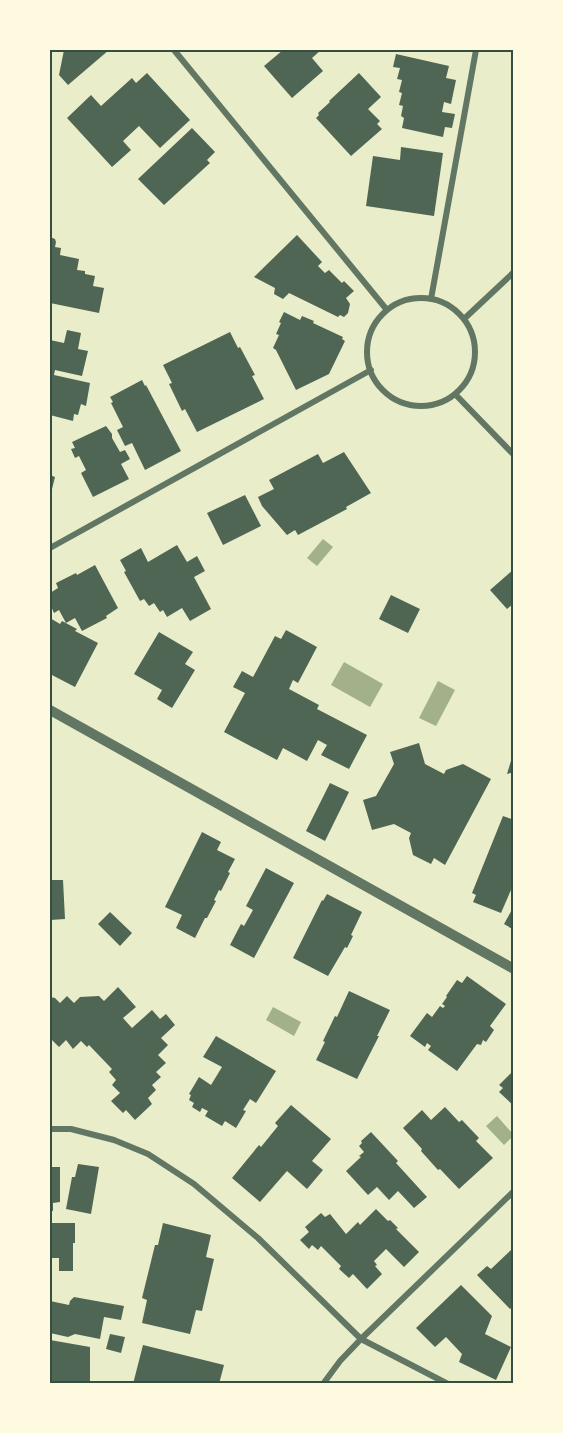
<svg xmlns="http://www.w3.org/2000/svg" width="563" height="1433" font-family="'PT Serif',serif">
<rect width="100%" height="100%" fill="#e9edc9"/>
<!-- water -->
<path fill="#a3b18a" d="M323 539 333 547 317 566 307 558Z
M344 662 383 684 370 707 331 685Z
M438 681 455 690 436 726 419 718Z
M273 1007 301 1022 294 1036 266 1020Z
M497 1116 513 1134V1136L504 1145 486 1126Z"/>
<!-- building -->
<path fill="#4f6655" d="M64 50H109L68 85 59 75Z
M283 50H321L312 58 323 71 292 98 264 66Z
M396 54 449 66 446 78 456 80 451 104 444 102 442 112 455 114 452 128 445 127 443 137 402 128 404 118 401 116 403 106 399 105 402 93 399 92 402 80 397 79 400 68 393 67Z
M147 73 190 120 160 148 139 126 123 141 131 150 112 167 67 118 91 95 101 106 132 78 136 83Z
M359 73 381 97 368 109 380 121 377 124 382 129 351 156 316 118 319 115 318 113 330 102 329 101Z
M192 128 215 152 207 160 210 163 164 205 138 179Z
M401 147 443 153 434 216 366 206 373 156 400 160Z
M297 235 322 262 318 266 325 273 329 270 342 283 344 281 354 291 346 298 350 304 348 313 344 317 340 315 338 317 289 293 283 299 274 294 275 288 254 277Z
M50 237 55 239 56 242 55 247 61 248 60 255 79 259 77 270 85 271V274L95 276 93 286 104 288 99 313 50 303Z
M284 312 300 320 302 316 314 321 313 323 343 337 342 339 345 341 329 374 296 390 276 350 273 348 279 335 276 334 281 323 279 322Z
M67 330 81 333 78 349 88 351 82 376 55 370 54 375 90 383 86 406 81 404 78 415 74 414 73 421 50 415V340L64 343Z
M230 332 238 348 240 347 255 375 252 376 264 399 197 432 185 409 182 411 169 384 172 383 163 365Z
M142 380 145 386 146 385 181 451 145 470 132 443 125 446 117 430 123 427 111 403 113 402 110 397Z
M106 426 112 434V438L120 452 125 450 130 459 121 464 129 479 93 497 81 473 86 470 79 456 75 458 71 449 75 448 72 442Z
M344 452 371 493 346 507 347 509 298 535 295 530 287 535 262 506 258 497 274 489 269 480 318 454 323 463Z
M50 475 55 477 50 497Z
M245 495 261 526 223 545 207 513Z
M177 545 187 562 197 556 205 571 194 577 211 609 190 621 182 608 167 617 163 610 160 612 154 603 149 606 144 599 140 601 124 572 126 571 120 560 141 548 148 562Z
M95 565 118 608 106 616 107 618 82 631 75 618 66 623 59 610 54 613 50 604V593L58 588 56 583 76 573 77 575Z
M514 569V603L507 609 490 590Z
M391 595 420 609 408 633 379 619Z
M50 618 60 624 62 621 77 629 75 631 98 643 75 687 50 674Z
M286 630 317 647 298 683 293 680 289 689 319 705 317 709 367 735 349 769 321 755 327 745 318 740 307 761 283 748 277 760 224 732 245 693 233 687 242 671 253 677 275 636 281 639Z
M159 632 193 652 185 664 195 670 172 708 157 699 162 690 134 674Z
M419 743 425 764 444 774 446 770 463 764 491 779 445 865 434 858 431 864 413 855 409 838 411 833 394 824 372 830 363 800 376 796 394 764 390 752Z
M513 754 514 772 507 774Z
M330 783 349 792 325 841 306 831Z
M503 816 514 820V883L501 913 473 902 476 895 472 893Z
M202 832 221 842 217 850 235 859 228 872 230 873 221 891 219 890 214 900 216 901 207 918H205L195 938 176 928 182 915 165 907Z
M266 868 294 883 254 958 230 945 241 924 244 926 253 910 246 906Z
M50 880H63L65 919 50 920Z
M327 894 362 912 351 935 353 936 347 948 345 947 328 976 293 958 322 900 323 901Z
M514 906V930L504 924Z
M110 912 132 933 120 946 98 924Z
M467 976 506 1004 490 1026 494 1030 486 1042 483 1040 481 1045 477 1044 457 1071 428 1050 431 1046 427 1043 425 1047 410 1036 427 1013 432 1017 440 1006 443 1008 445 1006 442 1004 447 997 446 996 457 980 462 983Z
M118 987 136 1007 123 1018 132 1028 152 1010 160 1019 166 1014 175 1025 161 1038 168 1045 158 1055 166 1063 156 1072 161 1077 152 1085 156 1090 148 1098 152 1104 135 1120 126 1110 123 1113 111 1101 120 1093 112 1085 116 1080 109 1072 112 1069 89 1045 87 1047 81 1041 73 1049 66 1040 59 1047 50 1038V997L55 998 60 1003 67 996 74 1003 80 997 99 996 104 1001Z
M349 991 390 1010 377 1036H379L357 1079 316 1060 325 1042 323 1041 335 1016 337 1017Z
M216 1036 276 1071 256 1103 250 1099 243 1110 246 1111 236 1128 225 1121 222 1126 205 1116 208 1111 202 1108 200 1112 192 1107 194 1103 189 1100 191 1095 189 1094 199 1077 211 1085 222 1067 203 1057Z
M514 1070V1106L499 1092 503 1088 499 1085Z
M291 1105 331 1139 312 1161 323 1170 307 1189 287 1171 260 1202 232 1178 259 1145 261 1147 278 1126 275 1123Z
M445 1107 459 1122 462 1120 479 1138 476 1141 493 1158 459 1189 440 1169 438 1170 421 1151 422 1149 403 1128 422 1110 431 1120Z
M371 1132 398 1161 396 1163 427 1197 414 1208 398 1191 389 1200 377 1187 368 1195 346 1171 361 1157 359 1156 364 1152 359 1146 362 1143 361 1141Z
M50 1161H52V1167H60V1202L53 1203V1211H50Z
M78 1164 99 1167 91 1214 66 1209 72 1177H75Z
M376 1209 388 1221 390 1220 398 1228 396 1229 419 1252 404 1267 386 1249 374 1261 377 1265 375 1266 382 1274 367 1289 353 1274 349 1278 339 1269 341 1266 321 1246 318 1250 312 1245 309 1249 300 1240 309 1232 305 1227 321 1213 325 1217 330 1214 346 1234 358 1222 360 1225Z
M50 1223H75V1243H73V1271H59V1258H50Z
M163 1223 211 1235 206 1257 214 1259 202 1311 196 1310 190 1334 142 1323 147 1300 142 1298 155 1245H158Z
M511 1250 514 1253V1306L510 1309 477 1275 487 1266 491 1269Z
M461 1285 492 1316 485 1334 511 1347 496 1380 459 1362 462 1354 446 1337 435 1347 416 1328Z
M74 1297 124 1306 121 1320 104 1317 100 1339 75 1334 68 1337 50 1333V1301L69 1305 70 1301Z
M110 1334 125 1337 121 1353 106 1349Z
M50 1340 90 1347V1384H50Z
M143 1345 224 1365 219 1384H133Z"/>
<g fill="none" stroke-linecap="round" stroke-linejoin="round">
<!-- minor -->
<path stroke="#617663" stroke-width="6" d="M174 50 387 310
M367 352a54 54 0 1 1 108 0a54 54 0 1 1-108 0Z
M431 299 476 50
M464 319 514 272
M455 394 514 455
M50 548 371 370
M50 1129H71L114 1140 148 1154 194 1184 258 1238 361 1339 448 1384
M323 1384 340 1361 361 1339 514 1191"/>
<!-- tertiary -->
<path stroke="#617663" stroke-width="10" d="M50 710 514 969"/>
</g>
<!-- border -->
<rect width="563" height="1433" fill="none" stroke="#fefae0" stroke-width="102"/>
<rect x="51" y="51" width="461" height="1331" fill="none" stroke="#344e41" stroke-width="2"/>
</svg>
